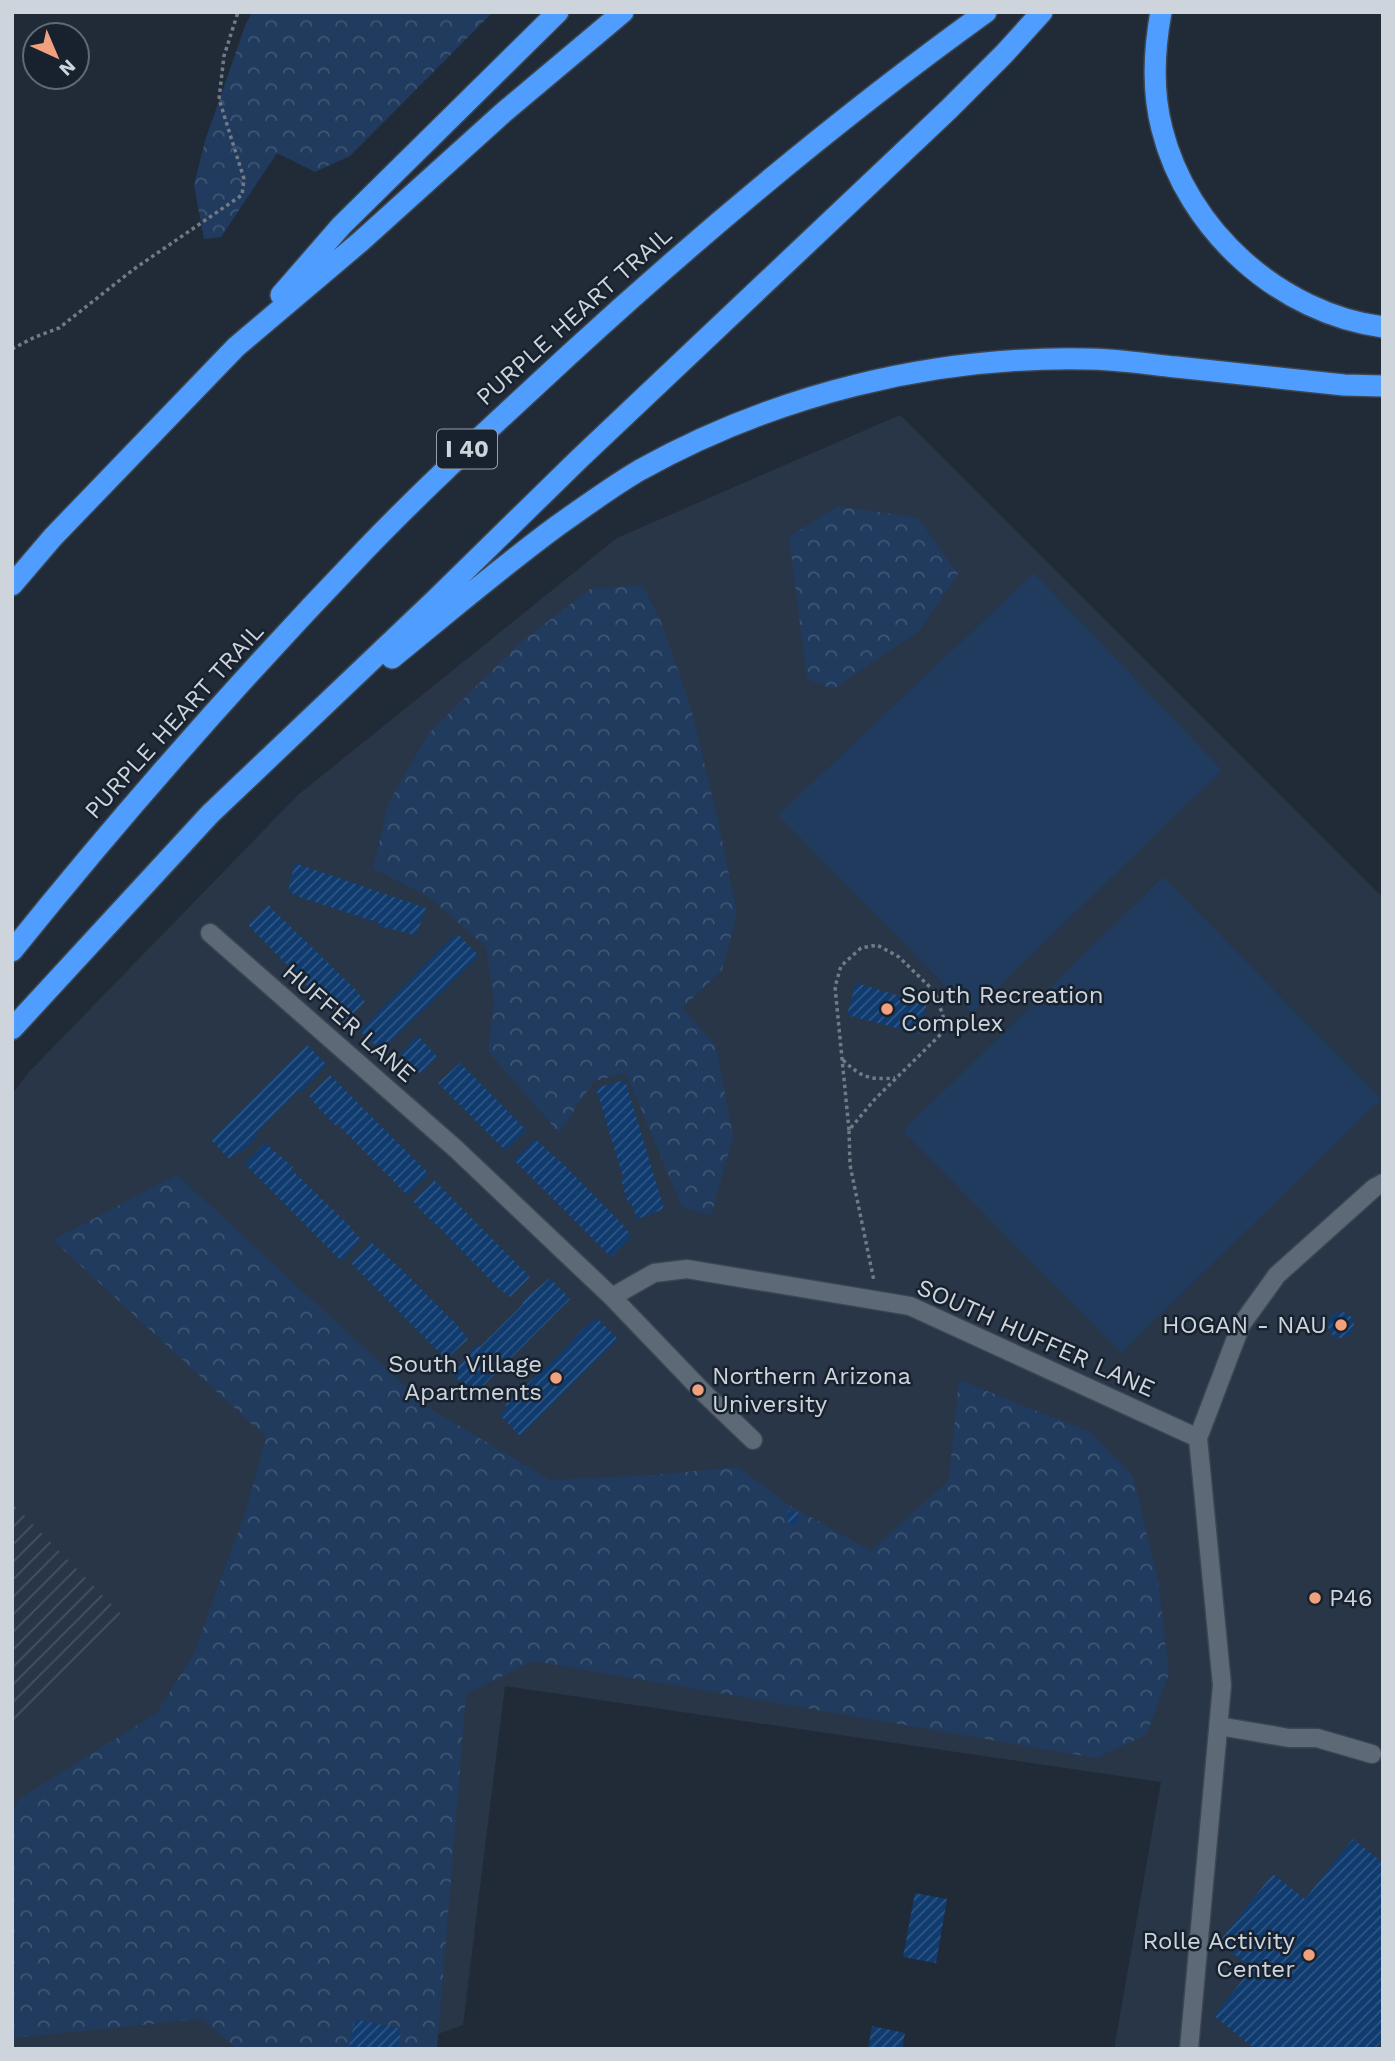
<svg xmlns="http://www.w3.org/2000/svg" width="1395" height="2061" font-family="'Work Sans',sans-serif">
<defs>
<pattern id="industrial-furrows" width="10" height="10" patternUnits="userSpaceOnUse" patternTransform="scale(1.75)"><rect width="10" height="10" fill="#283648"/><path d="M-1 1l2-2M0 10L10 0M9 11l2-2" fill="none" stroke="#465262"/></pattern>
<pattern id="forest-crowns" width="20" height="18" patternUnits="userSpaceOnUse" patternTransform="scale(1.75)"><rect width="20" height="18" fill="#203b5e"/><path d="M2 6a3 3 0 1 1 6 0M12 15a3 3 0 1 1 6 0" fill="none" stroke="#3f5674"/></pattern>
<pattern id="building-hatch" width="6" height="6" patternUnits="userSpaceOnUse" patternTransform="scale(1.75)"><rect width="6" height="6" fill="#0f3b6f"/><path d="M-1 1l2-2M0 6l6-6M5 7l2-2" fill="none" stroke="#315683"/></pattern>
</defs>
<rect width="100%" height="100%" fill="#212b38"/>
<!-- built -->
<path fill="#283648" d="M900 415 1383 898V2049H1114L1161 1782 505 1686 463 2025 396 2049H12V1094L29 1072 298 795 617 538Z"/>
<!-- industrial -->
<path fill="url(#industrial-furrows)" d="M12 1503 124 1617 12 1726Z"/>
<!-- grass -->
<path fill="#203b5e" d="M1034 573 1222 770 972 1013 778 815Z
M1163 877 1381 1099 1121 1353 903 1131Z"/>
<!-- forest -->
<path fill="url(#forest-crowns)" d="M252 12H493L350 156 315 172 277 153 221 237 204 239 194 185 205 141 245 26Z
M838 506 918 518 958 574 919 631 833 689 807 679 789 537Z
M642 585 660 619 691 708 718 821 737 913 722 970 682 1008 716 1046 733 1137 711 1215 682 1207 626 1073 594 1081 559 1133 488 1051 494 1002 486 947 429 897 373 868 389 802 429 733 521 642 590 589Z
M177 1175 429 1408 550 1480 654 1475 738 1467 789 1505 871 1551 949 1480 959 1380 1090 1432 1133 1476 1158 1581 1169 1674 1146 1735 1096 1758 533 1661 466 1694 437 2049H237L202 2019 12 2038V1814L19 1799 157 1713 194 1653 246 1511 266 1437 53 1240Z"/>
<!-- building -->
<path fill="url(#building-hatch)" d="M295 863 426 908 416 935 379 926 380 923 302 898 288 891Z
M268 905 355 989 365 1002 344 1023 248 925Z
M458 934 479 956 381 1051 360 1031 445 944Z
M856 983 927 1004 919 1034 847 1015Z
M418 1036 437 1057 420 1074 400 1054Z
M307 1045 325 1063V1066L301 1092 298 1091 264 1125 256 1134 257 1137 242 1151 241 1150 233 1157 228 1158 211 1140Z
M460 1063 526 1130 505 1150 438 1083Z
M330 1075 429 1174 407 1195 337 1124 336 1126 320 1110 309 1096Z
M625 1080 664 1209 637 1219 631 1202 628 1203 621 1180H624L596 1088Z
M535 1139 563 1164 625 1227 631 1236 611 1257 514 1160Z
M265 1143 293 1167 291 1169 351 1227 350 1228 361 1239 341 1261 245 1164Z
M434 1180 530 1277 510 1297 497 1287 439 1227 423 1213 413 1201Z
M371 1242 399 1267 458 1326 468 1339 446 1359 351 1263Z
M550 1278 570 1299 474 1395 452 1374 477 1345 480 1347 523 1304 521 1302Z
M1328 1325a13 13 0 1 1 26 0a13 13 0 1 1-26 0Z
M597 1318 618 1339 520 1436 500 1415 508 1407 505 1405 562 1352 584 1328Z
M788 1511H798L797 1523H788Z
M1353 1839 1383 1863V2039L1375 2049H1255L1214 2016 1252 1968 1219 1942 1273 1874 1305 1899Z
M915 1893 947 1899 936 1963 903 1957Z
M355 2019 402 2029 397 2049 349 2047Z
M872 2026 905 2033 902 2049H868Z"/>
<g fill="none" stroke-linecap="round" stroke-linejoin="round">
<defs>
<path id="minor" d="M210 933 456 1149 612 1297 654 1273 687 1269 910 1306 1198 1438
M612 1297 706 1395 753 1440
M1219 1726 1289 1738H1317L1372 1754
M1189 2049 1222 1685 1198 1438 1241 1325 1277 1275 1374 1188 1383 1183"/>
<path id="highway" d="M1161 12C1154 50 1152 91 1162 129 1187 230 1279 313 1383 327
M281 295 341 226 558 12
M12 585 53 537 236 347 360 242 504 112 623 12
M392 658C446 614 500 568 557 526 584 507 611 487 640 470 775 395 931 356 1086 359 1116 359 1146 364 1176 367 1232 373 1288 379 1344 385L1383 386
M12 951C123 813 240 680 363 552 429 483 500 419 570 354 702 233 840 117 986 12
M12 1029 210 814 436 599 579 459 948 110 1004 54 1042 12"/>
</defs>
<!-- minor casing -->
<use href="#minor" stroke="#3d4650" stroke-width="21"/>
<!-- highway casing -->
<use href="#highway" stroke="#3d4650" stroke-width="24"/>
<!-- path -->
<path stroke="#717a85" stroke-width="3.5" stroke-dasharray="3.5 3.5" stroke-linecap="butt" d="M12 349 35 337 59 328 134 269 242 195 244 179 219 99 224 56 238 12
M843 1060C862 1078 870 1080 895 1078
M849 1130 835 987 841 966 861 948 877 945 899 957 935 992 945 1022 941 1034 875 1099 849 1130 850 1165 874 1281"/>
<!-- minor -->
<use href="#minor" stroke="#5e6978" stroke-width="18"/>
<!-- highway -->
<use href="#highway" stroke="#4f9dfe" stroke-width="21"/>
</g>
<!-- markers -->
<g fill="#f1a17d" stroke="#18222e" stroke-width="2.5">
<circle cx="887" cy="1009" r="7"/>
<circle cx="1341" cy="1325" r="7"/>
<circle cx="556" cy="1378" r="7"/>
<circle cx="698" cy="1390" r="7"/>
<circle cx="1315" cy="1598" r="7"/>
<circle cx="1309" cy="1955" r="7"/>
</g>
<g text-anchor="middle" stroke-width="5" stroke-linejoin="round" paint-order="stroke">
<!-- shield labels -->
<rect fill="#18222e" stroke="#979fa8" stroke-width="2" x="437" y="429.5" width="60" height="39" rx="5"/>
<g font-size="23" font-weight="bold" fill="#cdd4dc">
<text x="467" y="457">I 40</text>
</g>
<!-- street labels -->
<g font-size="24" fill="#cdd4dc" stroke="#18222e">
<text transform="translate(574 316) rotate(-42)" y="8">PURPLE HEART TRAIL</text>
<text transform="translate(174 721) rotate(-48)" y="8">PURPLE HEART TRAIL</text>
<text transform="translate(349 1023) rotate(41)" y="8">HUFFER LANE</text>
<text transform="translate(1036 1338) rotate(24)" y="8">SOUTH HUFFER LANE</text>
</g>
<!-- poi labels -->
<g font-size="24" fill="#cdd4dc" stroke="#18222e" text-anchor="start">
<text x="901" y="1003">South Recreation<tspan x="901" dy="28">Complex</tspan></text>
<text x="1327" y="1333" text-anchor="end">HOGAN - NAU</text>
<text x="542" y="1372" text-anchor="end">South Village<tspan x="542" dy="28">Apartments</tspan></text>
<text x="712" y="1384">Northern Arizona<tspan x="712" dy="28">University</tspan></text>
<text x="1329" y="1606">P46</text>
<text x="1295" y="1949" text-anchor="end">Rolle Activity<tspan x="1295" dy="28">Center</tspan></text>
</g>
</g>
<!-- border -->
<rect width="1395" height="2061" fill="none" stroke="#cdd4dc" stroke-width="28"/>
<!-- north arrow -->
<g transform="translate(56 56) rotate(136)"><circle r="33" fill="#18222e" stroke="#606974" stroke-width="2"/>
<path d="M0-5L12 26L0 18L-12 26Z" fill="#f1a17d"/>
<text y="-10" font-size="19" font-weight="bold" text-anchor="middle" fill="#cdd4dc">N</text>
</g>
</svg>
